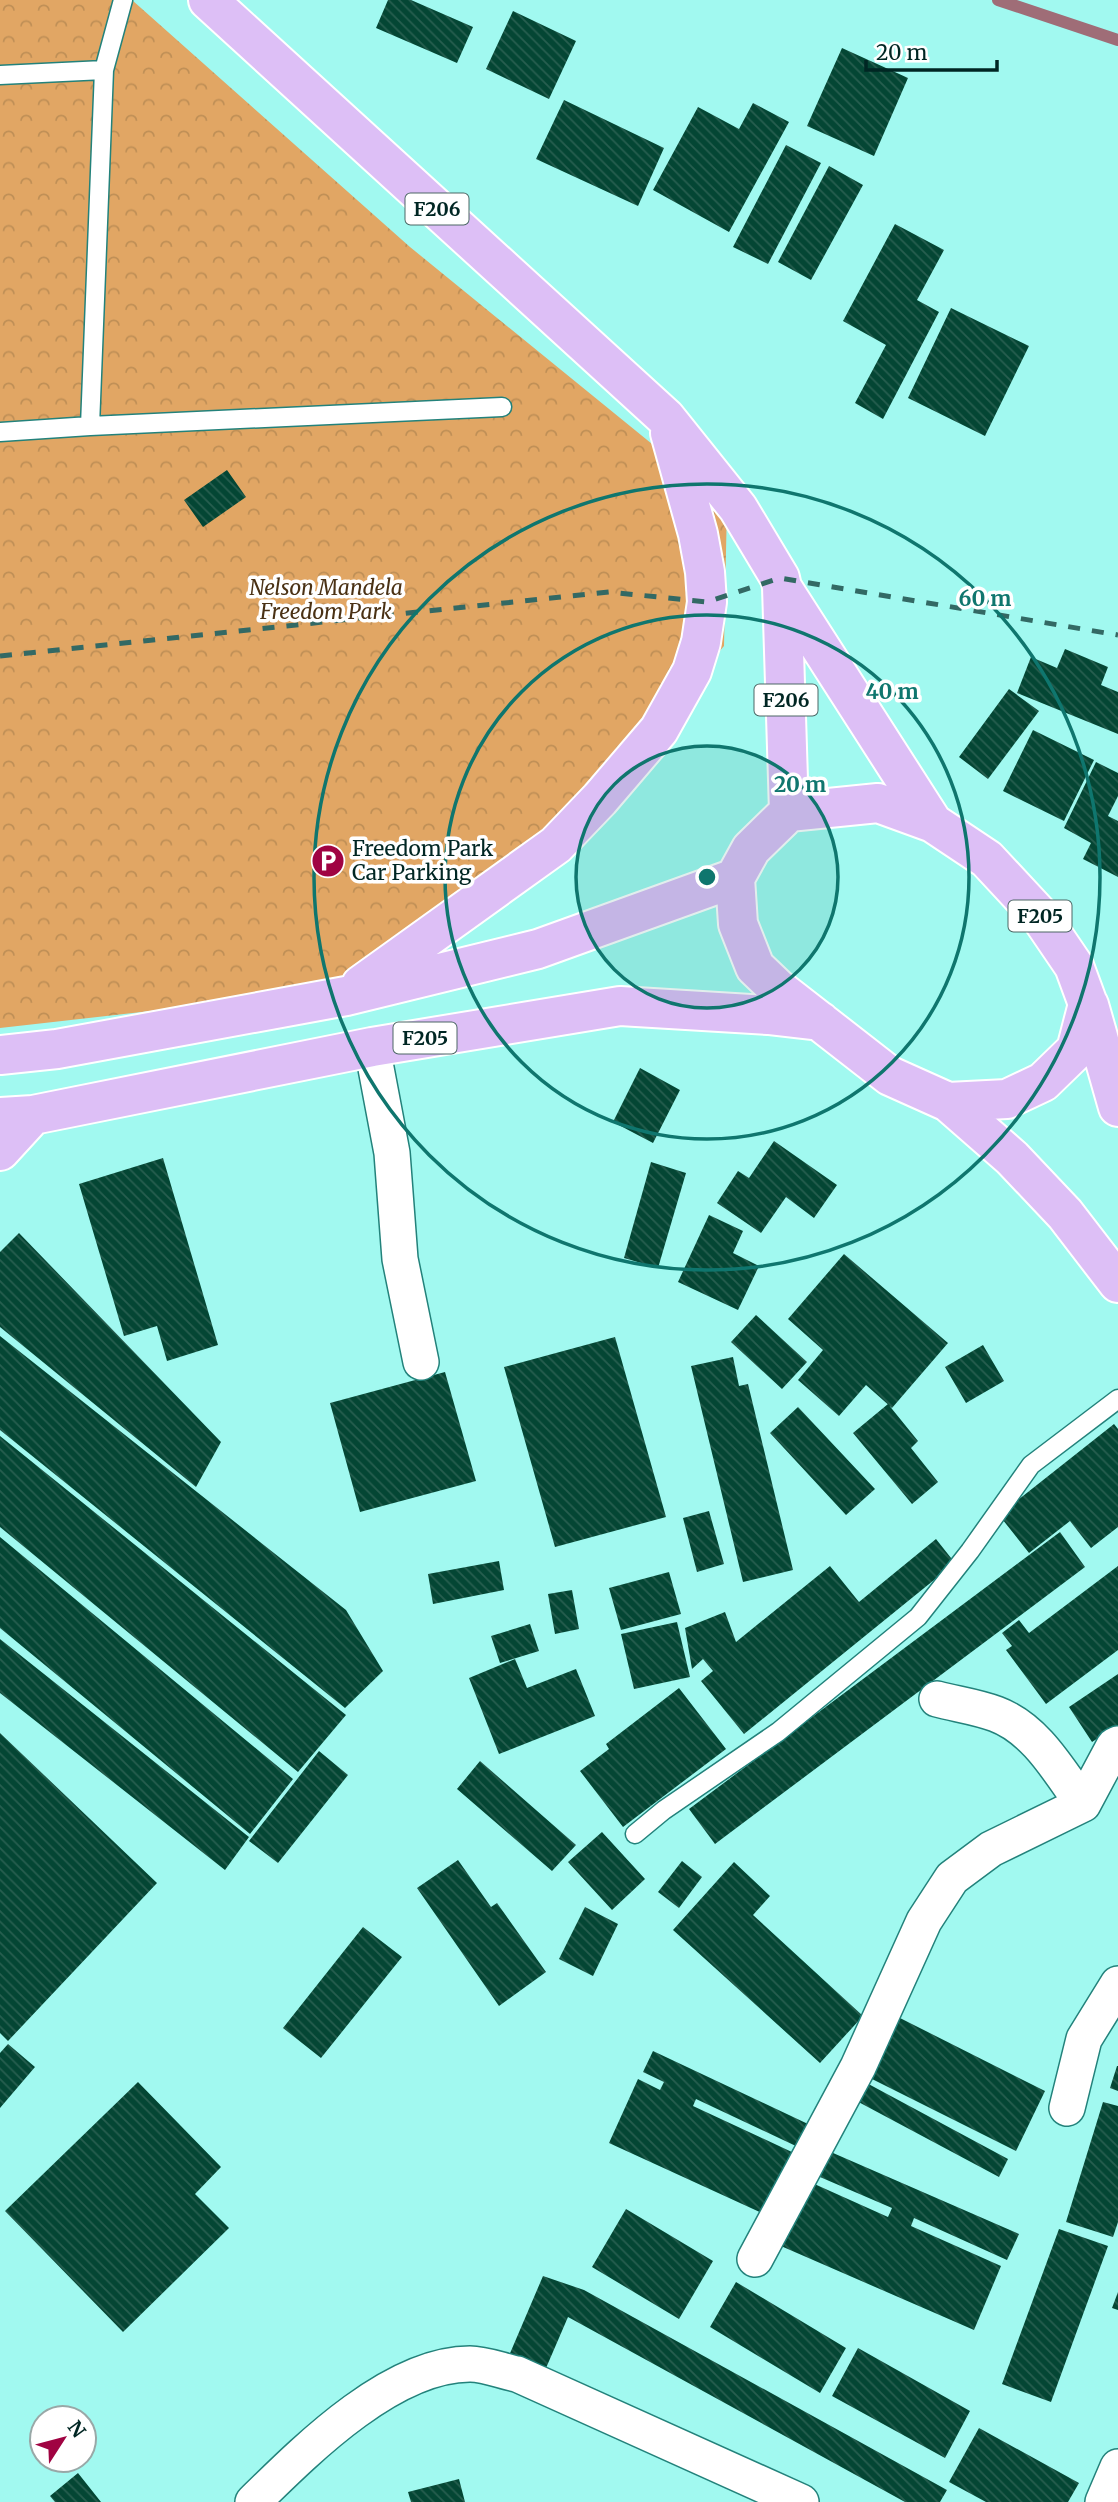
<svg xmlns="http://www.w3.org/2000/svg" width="1118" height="2502" font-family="Merriweather,serif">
<defs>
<pattern id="park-crowns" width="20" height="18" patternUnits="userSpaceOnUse" patternTransform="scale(1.75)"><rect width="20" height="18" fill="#e1a664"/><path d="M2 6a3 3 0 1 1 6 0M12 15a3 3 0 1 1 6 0" fill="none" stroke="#bf8f56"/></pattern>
<pattern id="building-back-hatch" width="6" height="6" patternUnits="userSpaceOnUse" patternTransform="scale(1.75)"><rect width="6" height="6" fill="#044634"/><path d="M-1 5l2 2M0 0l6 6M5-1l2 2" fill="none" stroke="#275e4f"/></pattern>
</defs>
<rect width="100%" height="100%" fill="#a1f9f0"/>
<!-- park -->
<path fill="url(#park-crowns)" d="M0 0H132L410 247 727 505 724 646 553 842 328 991 0 1028Z"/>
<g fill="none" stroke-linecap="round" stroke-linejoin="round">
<!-- stream -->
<path stroke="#9f6d77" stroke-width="12" d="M998 0 1118 40"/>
</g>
<!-- building -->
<path fill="url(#building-back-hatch)" d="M388 0H411L473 27 457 63 376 28Z
M513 11 576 41 549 99 486 69Z
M842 48 908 78 874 156 807 126Z
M564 100 664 148 638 206 536 159Z
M753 103 789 122 729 232 653 190 698 107 739 129Z
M786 145 821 163 768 264 733 247Z
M829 166 863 185 811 280 778 262Z
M895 224 944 250 917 300 939 312 883 419 855 403 886 345 843 321Z
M951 308 1029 346 985 436 908 398Z
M227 470 246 497 203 527 184 500Z
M1065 649 1108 667 1101 685 1118 692V734L1017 693 1031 657 1057 668Z
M1009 689 1039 711 988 779 959 757Z
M1033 730 1094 760 1064 821 1003 791Z
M1096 762 1118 773V796L1108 816 1118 821V877L1083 859 1091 843 1064 828Z
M640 1068 680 1090 653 1143 613 1122Z
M774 1141 837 1185 814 1218 786 1197 761 1233 717 1203 738 1171 749 1178Z
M163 1158 218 1345 167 1361 157 1326 124 1336 79 1184Z
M651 1162 686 1173 658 1268 624 1258Z
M709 1215 743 1231 733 1253 759 1266 738 1310 678 1282Z
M19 1233 221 1442 196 1487 0 1327V1252Z
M844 1254 948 1343 892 1408 866 1385 839 1416 798 1380 823 1350 788 1319Z
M756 1315 807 1362 782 1389 731 1342Z
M0 1336 346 1610 383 1671 345 1708 0 1430Z
M615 1337 666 1517 555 1547 504 1367Z
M983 1345 1004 1381 966 1403 945 1367Z
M733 1357 739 1386 748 1384 793 1570 743 1582 691 1366Z
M445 1372 476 1481 360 1512 330 1403Z
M888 1404 918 1441 911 1448 938 1482 912 1504 853 1433Z
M798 1407 875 1489 846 1515 770 1433Z
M1114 1424 1118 1429V1527L1091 1548 1070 1521 1029 1553 999 1515Z
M0 1436 346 1715 298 1772 0 1527Z
M709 1511 724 1564 697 1572 683 1518Z
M1060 1532 1085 1567 715 1844 689 1809Z
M0 1537 293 1779 250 1834 0 1628Z
M936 1539 955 1563 744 1734 701 1681 713 1671 703 1659 692 1669 685 1628 725 1612 736 1642 830 1566 859 1602Z
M499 1561 504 1590 433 1604 428 1574Z
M1118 1566V1650L1046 1704 1006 1650 1012 1646 1002 1633 1019 1620 1029 1633Z
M669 1572 681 1614 621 1630 609 1588Z
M572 1590 579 1629 555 1634 548 1594Z
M677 1622 690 1677 634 1689 621 1634Z
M530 1624 539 1651 500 1663 491 1636Z
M0 1639 249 1837 225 1870 0 1693Z
M515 1659 527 1688 576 1669 595 1716 499 1754 469 1678Z
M1118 1674V1725L1092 1742 1069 1707Z
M679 1688 726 1749 623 1827 580 1771 609 1749 606 1744Z
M0 1733 157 1883 8 2041 0 2033Z
M319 1751 348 1775 278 1863 249 1841Z
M480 1761 576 1845 552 1871 457 1789Z
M602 1832 645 1879 612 1910 568 1862Z
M458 1860 491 1907 497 1903 546 1972 499 2006 417 1888Z
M682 1861 702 1877 679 1908 658 1892Z
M734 1862 770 1896 753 1915 863 2016 820 2063 673 1930Z
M585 1907 618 1924 593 1976 559 1959Z
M363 1927 402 1957 321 2058 283 2028Z
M892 2014 1045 2091 1016 2151 862 2074Z
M8 2044 35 2067 0 2108V2053Z
M653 2051 808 2124 798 2147 696 2099 693 2106 794 2153 766 2215 609 2143 638 2079 660 2090 664 2082 643 2072Z
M1117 2066H1118V2091L1110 2088Z
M861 2080 1008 2159 999 2177 851 2098Z
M138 2082 221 2167 195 2194 229 2228 123 2332 5 2211Z
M1103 2102 1118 2106V2222L1113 2237 1066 2222Z
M817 2146 1019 2234 1007 2260 914 2218 911 2226 1001 2266 974 2330 774 2243 801 2178 888 2217 892 2208 806 2171Z
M626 2209 713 2261 679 2319 592 2267Z
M1059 2229 1108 2246 1051 2402 1002 2384Z
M543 2276 584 2290 947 2490 940 2502H905L568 2317 540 2382 505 2365Z
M736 2282 846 2348 820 2393 710 2327Z
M1118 2292V2310L1112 2308Z
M858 2348 970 2411 945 2458 832 2396Z
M979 2428 1079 2483 1068 2502H986L949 2482Z
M78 2473 101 2502H55L50 2496Z
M459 2479 465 2502H411L408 2492Z"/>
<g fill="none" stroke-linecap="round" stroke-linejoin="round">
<defs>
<path id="service" d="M0 75 104 70
M90 426 104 70 123 0
M0 432 90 426 502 407
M635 1834 664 1810 778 1732 918 1617 970 1551 1031 1465 1118 1399"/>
<path id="minor" d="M372 1047 392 1153 400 1259 421 1362
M937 1699C956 1704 978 1707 996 1714 1036 1729 1059 1771 1083 1804
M1067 2108 1084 2039 1118 1984
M755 2259 858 2067 924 1921 952 1878 991 1849 1083 1804 1114 1746 1118 1744
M253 2502C305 2451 391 2364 470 2364 485 2364 502 2371 517 2374L801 2502
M1103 2502 1118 2467"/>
<path id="primary" d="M208 0 666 418 738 508 780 578 782 587 789 812
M783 589 933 823
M878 803 933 823 987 859 1040 916 1074 966 1088 1004 1076 1050 1043 1082 1007 1099 948 1102 890 1076 777 988 755 967 738 924 735 878 751 849 789 812Z
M361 985 556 845 600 799 659 730 692 671 701 642 707 602 705 572 698 534 670 433
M1089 1005 1118 1107
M0 1055 57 1049 346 996 538 949 735 878
M948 1102 1012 1158 1065 1214 1118 1283
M0 1117 33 1115 372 1047 620 1006 768 1015 820 1021
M0 1151 33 1115"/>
</defs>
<!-- service casing -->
<use href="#service" stroke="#23827b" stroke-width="21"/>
<!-- minor casing -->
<use href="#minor" stroke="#23827b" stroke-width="38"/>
<!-- primary casing -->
<use href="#primary" stroke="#fff" stroke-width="42"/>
<!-- service -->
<use href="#service" stroke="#fff" stroke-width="18"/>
<!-- minor -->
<use href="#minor" stroke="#fff" stroke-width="35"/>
<!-- primary -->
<use href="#primary" stroke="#ddbff6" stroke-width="38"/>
<!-- rail -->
<path stroke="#336964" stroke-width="5" stroke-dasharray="12 12" stroke-linecap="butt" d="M0 656 609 592 707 602 780 578 1118 635"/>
</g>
<!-- distance rings -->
<circle cx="707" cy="877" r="131" fill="#0f766e" fill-opacity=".12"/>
<g fill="none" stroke="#0f766e" stroke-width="3.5">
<circle cx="707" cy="877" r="131"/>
<circle cx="707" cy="877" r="262"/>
<circle cx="707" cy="877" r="393"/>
</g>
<!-- icons -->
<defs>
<symbol id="parking-disc" viewBox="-11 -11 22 22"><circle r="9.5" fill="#a00342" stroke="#fff"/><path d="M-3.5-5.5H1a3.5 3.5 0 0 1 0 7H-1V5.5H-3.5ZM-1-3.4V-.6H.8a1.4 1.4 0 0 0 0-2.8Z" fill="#fff"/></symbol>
</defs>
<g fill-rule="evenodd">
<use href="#parking-disc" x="309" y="842" width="38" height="38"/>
</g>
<g text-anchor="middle" stroke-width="7" stroke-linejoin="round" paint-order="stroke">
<!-- shield labels -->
<g fill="#fff" stroke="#4c6765" stroke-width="2">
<rect x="405.5" y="193.5" width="63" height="31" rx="5"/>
<rect x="754.5" y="684.5" width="63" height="31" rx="5"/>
<rect x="1008.5" y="900.5" width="63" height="31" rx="5"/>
<rect x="393.5" y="1022.5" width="63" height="31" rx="5"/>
</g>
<g font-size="19" font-weight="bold" fill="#002623">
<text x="437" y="216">F206</text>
<text x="786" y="707">F206</text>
<text x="1040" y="923">F205</text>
<text x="425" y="1045">F205</text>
</g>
<!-- park labels -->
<g font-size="21" font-style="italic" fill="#4a3114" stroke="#fff">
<text x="326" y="595">Nelson Mandela<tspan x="326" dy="24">Freedom Park</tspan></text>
</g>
<!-- poi labels -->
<g font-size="21" fill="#002623" stroke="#fff" text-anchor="start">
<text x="352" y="856">Freedom Park<tspan x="352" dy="24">Car Parking</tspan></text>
</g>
</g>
<circle cx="707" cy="877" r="10" fill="#0f766e" stroke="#fff" stroke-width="3.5"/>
<g font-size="21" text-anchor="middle" font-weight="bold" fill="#0f766e" stroke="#fff" stroke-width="7" stroke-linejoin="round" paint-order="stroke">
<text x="985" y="606">60 m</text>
<text x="892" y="699">40 m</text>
<text x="800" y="792">20 m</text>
</g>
<!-- north arrow -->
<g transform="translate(63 2439) rotate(54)"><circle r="33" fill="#ffffff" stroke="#99a8a7" stroke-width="2"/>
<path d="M0-5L12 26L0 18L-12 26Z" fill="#a00342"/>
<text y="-10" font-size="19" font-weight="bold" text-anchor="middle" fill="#002623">N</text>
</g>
<!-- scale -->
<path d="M866 60v10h131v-10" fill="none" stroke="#002623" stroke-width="3.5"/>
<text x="876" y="60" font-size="21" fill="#002623" stroke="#ffffff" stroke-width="5" paint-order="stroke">20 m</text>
</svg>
